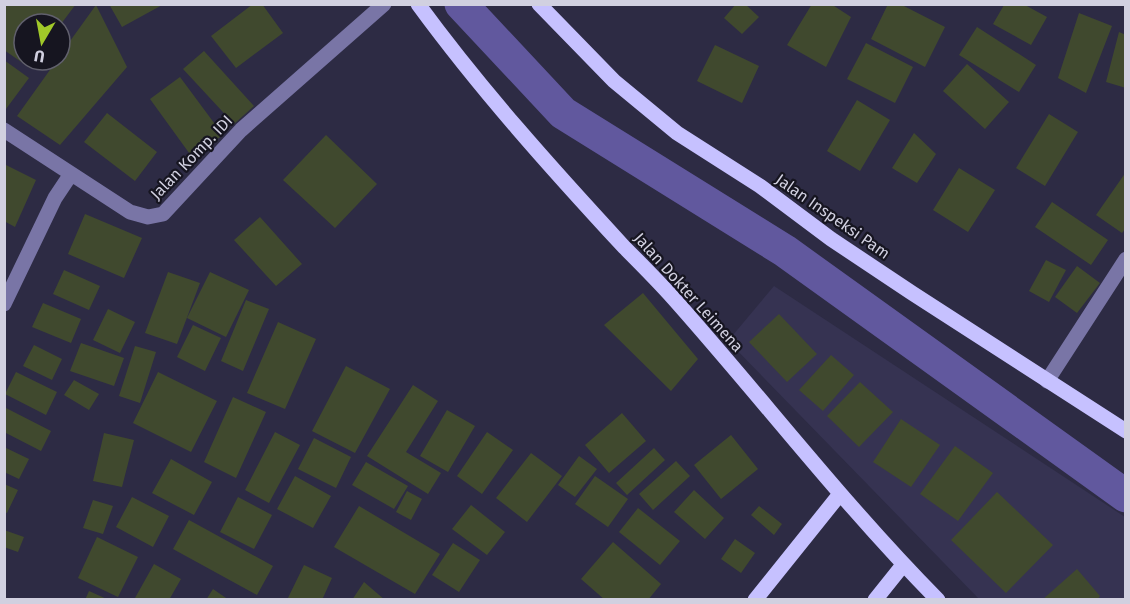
<svg xmlns="http://www.w3.org/2000/svg" width="1130" height="604" font-family="'Fira Sans',sans-serif">
<rect width="100%" height="100%" fill="#2d2b44"/>
<!-- built -->
<path fill="#363352" d="M774 286 1125 517V599H979L728 341Z"/>
<g fill="none" stroke-linecap="round" stroke-linejoin="round">
<!-- canal -->
<path stroke="#61589e" stroke-width="33" d="M461 4 563 113 785 251 1126 496"/>
</g>
<!-- building -->
<path fill="#40492e" d="M4 4H76L61 24H24V60H35L30 68 4 50Z
M109 4H164L122 27Z
M253 4H262L283 33 236 68 211 36Z
M736 4H745L759 17 742 34 724 18Z
M812 4H831L851 17 826 67 787 45Z
M888 4H900L945 27 925 67 871 39Z
M96 5 127 67 60 145 17 116 57 60H60V55Z
M1004 5H1025L1047 17 1031 45 993 24Z
M1079 13 1112 26 1086 93 1058 78Z
M977 27 1036 65 1019 92 959 55Z
M1119 32 1126 35V88L1106 82Z
M866 43 913 67 895 103 847 79Z
M715 45 759 66 742 103 697 81Z
M204 51 254 106 234 124 183 69Z
M4 60 29 78 6 109 4 108Z
M967 64 1009 102 985 129 943 91Z
M180 77 223 135 192 157 150 99Z
M857 100 890 120 860 171 827 151Z
M107 113 157 152 135 181 84 142Z
M1049 114 1078 132 1045 186 1016 168Z
M914 133 936 154 917 183 892 168Z
M326 135 377 184 335 228 283 180Z
M4 164 36 180 15 227 4 221Z
M959 168 995 190 968 232 933 210Z
M1126 172V228L1122 233 1096 215Z
M1052 202 1108 240 1091 265 1035 227Z
M85 214 142 238 124 278 68 254Z
M260 217 302 264 276 286 234 240Z
M1046 260 1066 270 1049 302 1029 291Z
M1077 266 1100 283 1077 313 1055 297Z
M64 270 100 286 89 310 53 294Z
M168 272 200 283 177 344 145 333Z
M210 272 249 290 226 337 187 318Z
M643 293 698 359 671 391 604 325Z
M246 300 269 309 243 371 221 361Z
M43 303 81 319 71 343 32 327Z
M108 309 135 322 120 353 93 340Z
M779 314 817 354 787 382 749 342Z
M278 322 316 339 285 409 247 393Z
M193 325 221 338 205 371 177 357Z
M81 343 124 358 114 386 70 371Z
M34 345 62 359 52 380 23 366Z
M135 346 156 352 140 403 119 396Z
M831 355 854 375 823 411 799 390Z
M346 366 390 389 355 453 312 431Z
M16 372 57 392 46 415 5 394Z
M158 372 217 401 191 452 133 423Z
M74 380 99 394 89 410 64 395Z
M860 382 893 412 859 447 827 416Z
M413 385 438 401 406 452 441 473 428 494 367 456Z
M233 397 266 412 236 478 204 462Z
M6 408 51 431 41 451 4 432V412Z
M447 410 475 426 448 472 420 456Z
M622 413 646 441 609 473 585 445Z
M901 419 940 445 911 487 873 462Z
M275 432 300 445 269 503 245 490Z
M487 432 513 450 482 494 457 476Z
M104 433 134 440 122 487 93 481Z
M731 435 758 469 721 499 694 465Z
M314 438 351 457 336 488 298 469Z
M955 446 993 473 958 521 920 494Z
M4 447 29 459 19 479 4 472Z
M654 448 665 460 627 495 616 483Z
M531 453 562 476 527 522 496 498Z
M579 456 597 469 575 497 558 485Z
M171 459 212 482 194 515 152 493Z
M676 461 690 476 653 510 639 494Z
M366 462 408 486 394 509 352 485Z
M295 476 331 496 313 528 277 509Z
M595 476 628 499 608 527 575 504Z
M4 484 18 490 7 513 4 512Z
M694 490 724 518 705 539 674 512Z
M407 491 422 499 411 520 396 512Z
M997 492 1053 545 1006 593 951 540Z
M132 497 169 516 153 547 116 527Z
M238 497 272 515 254 549 220 532Z
M93 500 113 506 103 534 83 528Z
M471 505 505 532 487 555 452 529Z
M359 506 440 554 415 594 334 547Z
M759 506 782 524 774 535 751 515Z
M638 508 680 541 660 565 619 532Z
M189 520 273 566 257 595 173 549Z
M4 530 24 537 18 552 4 547Z
M97 537 138 557 118 597 78 578Z
M735 539 755 553 741 573 721 559Z
M613 542 661 584 648 600H605L581 579Z
M453 543 480 560 459 592 432 575Z
M154 564 181 579 169 600H137L135 598Z
M304 565 332 578 322 600H287Z
M1077 569 1100 596 1097 600H1042Z
M364 582 385 600H352Z
M213 589 229 600H206Z
M89 591 109 600H85Z"/>
<g fill="none" stroke-linecap="round" stroke-linejoin="round">
<!-- minor -->
<path stroke="#7975a6" stroke-width="15" d="M4 130 130 212 148 217 163 214 241 130 384 4
M4 304 55 198 71 174
M1047 381 1126 259"/>
<!-- major -->
<path stroke="#c6c1ff" stroke-width="15" d="M418 4C481 90 552 169 624 247 641 264 658 281 674 299 763 399 844 505 938 600
M539 4 614 81 677 133 760 186 831 239 912 293 1126 431
M755 600 840 494
M875 600 903 565"/>
</g>
<g text-anchor="middle" stroke-width="4.5" stroke-linejoin="round" paint-order="stroke">
<!-- street labels -->
<g font-size="16" fill="#d1d0e0" stroke="#161520">
<text transform="translate(191 157) rotate(-46)" y="6">Jalan Komp. IDI</text>
<text transform="translate(833 216) rotate(35)" y="6">Jalan Inspeksi Pam</text>
<text transform="translate(689 292) rotate(48)" y="6">Jalan Dokter Leimena</text>
</g>
</g>
<!-- border -->
<rect width="1130" height="604" fill="none" stroke="#d1d0e0" stroke-width="12"/>
<!-- north arrow -->
<g transform="translate(42 42) rotate(190)"><circle r="28" fill="#161520" stroke="#61606d" stroke-width="1.5"/>
<path d="M0-4.5L10 22L0 15L-10 22Z" fill="#a1c929"/>
<text y="-9" font-size="16" font-weight="bold" text-anchor="middle" fill="#d1d0e0">U</text>
</g>
</svg>
